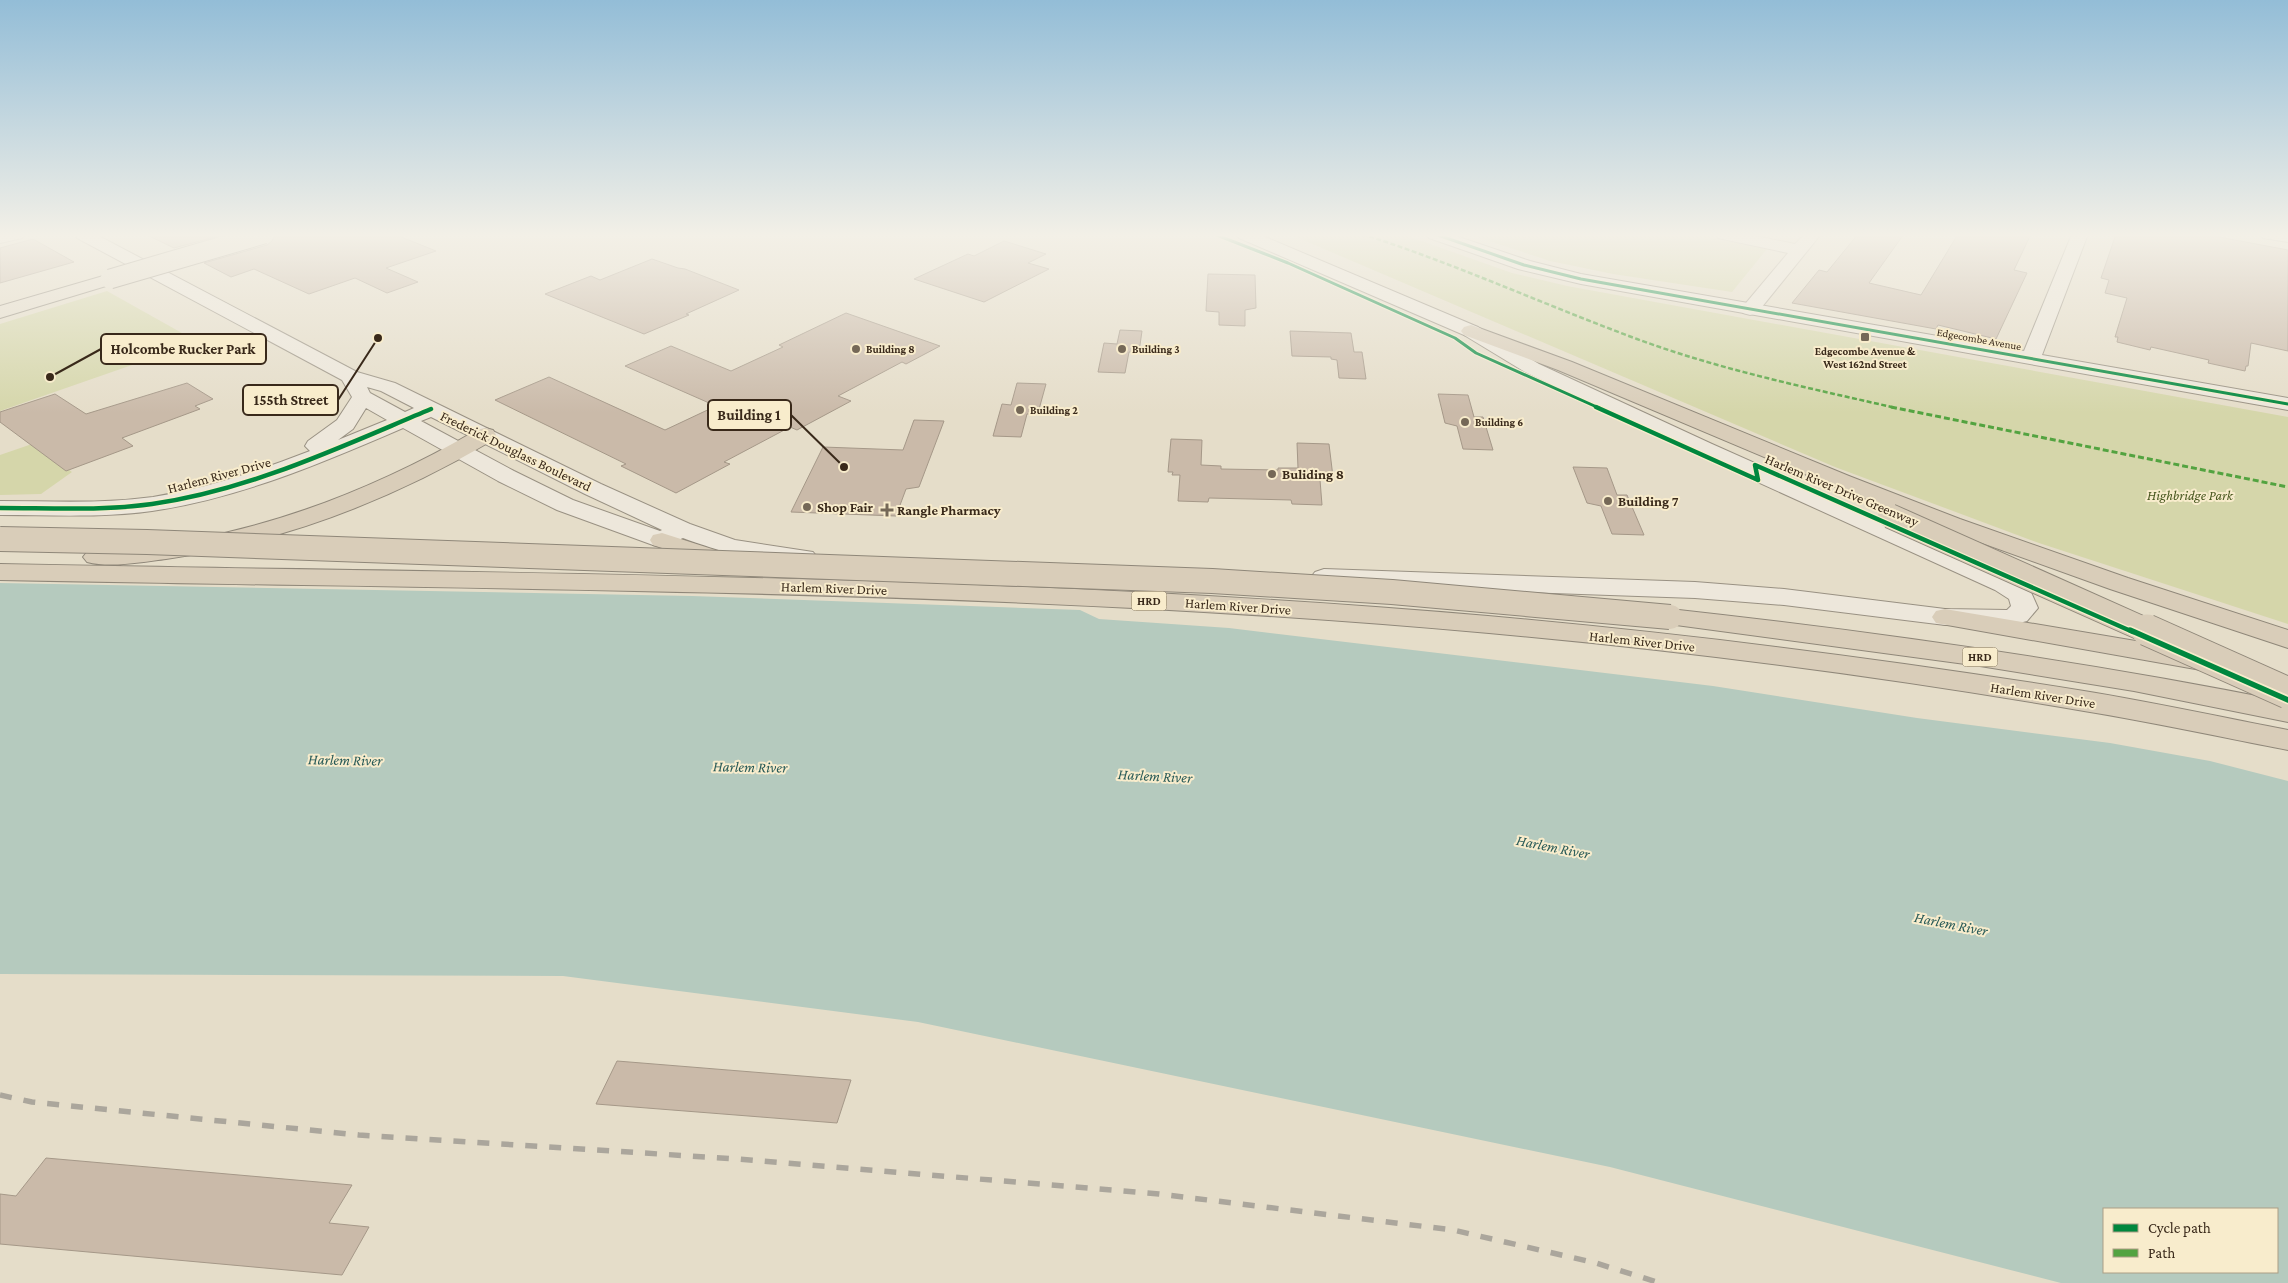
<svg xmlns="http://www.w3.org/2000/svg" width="2288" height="1283" font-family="'Crimson Pro',serif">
<rect width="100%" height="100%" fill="#e5ddc9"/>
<!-- green -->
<path fill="#d5d6aa" d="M1289 234H1402L1512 273 1567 286 2288 417V624L2039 543 1835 467Z
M1468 234H1695L1767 249 1732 292 1613 274 1550 261Z
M107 291 198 342 0 411V324Z
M32 444 72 472 41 494 0 495V455Z"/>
<!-- water -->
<path fill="#b5cabe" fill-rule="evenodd" d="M0 583 692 596 1080 610 1099 619 1229 628 1713 686 1917 718 2110 743 2210 761 2288 781V1283H2061L1610 1167 918 1022 563 976 0 974ZM2104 1209H2277V1272H2104Z"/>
<!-- building -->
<path fill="#cabaa9" stroke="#a59888" d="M145 234H226L174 248Z
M275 234H394L436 251 386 268 418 282 387 293 355 278 309 294 254 269 231 277 204 263 267 245 272 241Z
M1858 234H1904L1869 283 1921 295 1958 234H2031L2014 270 2027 273 1996 339 1938 325 1936 329 1792 303 1819 270 1827 272Z
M2116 234H2203L2288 250V351L2251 343 2248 366H2246L2245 371 2208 363 2209 360 2151 347 2150 350 2117 342 2118 337H2115L2127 298 2105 293 2109 280 2101 278Z
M33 239 74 262 0 283V248Z
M1004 241 1046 254 1028 263 1049 269 984 302 914 279 968 254 974 256Z
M652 259 678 268 685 269 739 290 686 314 689 315 644 334 545 294 591 276 600 280Z
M1208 274 1255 275 1256 308 1245 310V326L1219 325V312L1206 311Z
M846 313 940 346 906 364 902 362 838 396 851 401 797 430 790 427 724 462 730 464 676 493 621 466 626 464 495 400 549 377 665 430 716 406 625 366 671 346 731 371 783 347 779 345Z
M1120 330 1142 331 1139 352H1129L1125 373 1098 372 1104 343 1117 344Z
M1290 331 1351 333 1354 352H1362L1366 379 1339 378 1337 360 1331 359V357L1292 356Z
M187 383 213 399 195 406 200 409 122 438 133 446 66 471 0 422V412L55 394 86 414Z
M1017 383 1046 384 1038 413 1027 414 1021 437 993 436 1002 404 1011 405Z
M1438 394 1468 395 1474 417H1483L1493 450 1463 449 1457 426 1445 423Z
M914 420 944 421 919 487 906 489 896 516 791 512 823 447 903 450Z
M1171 439 1202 440 1201 465 1221 466V469L1278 470V468H1298L1297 443 1329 444 1333 477 1320 480 1322 505 1292 504 1291 500 1209 498 1208 502 1178 501 1180 475H1172L1173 472H1168Z
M1573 467 1607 468 1617 495H1627L1644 535 1612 534 1601 506 1587 503Z
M617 1061 851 1080 837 1123 596 1104Z
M46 1158 352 1185 329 1223 369 1227 342 1275 0 1244V1194L16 1196Z"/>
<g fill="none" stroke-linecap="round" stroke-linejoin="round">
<defs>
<path id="street" d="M0 234H24L22 238 0 243Z
M1716 234H1745L1795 244 1805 234H1821L1757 313 1750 315 1743 313 1741 309 1788 253 1718 238Z"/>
<path id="secondary" d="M75 234H95L357 372 395 383 601 484 690 524 735 540 813 552 817 557 813 562C779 571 716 550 683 538L662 547 653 545 557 510 498 481 403 428C322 463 240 498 152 511 102 518 50 515 0 515V501C51 501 102 504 153 497 207 488 259 471 310 451L305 446 308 441 337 420 352 397 342 380 77 238ZM367 387 381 391 414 408 405 412 370 393ZM366 408 387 420 338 440 353 429ZM431 417 585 494 662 530 660 531 573 500 514 471 421 421Z
M1237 234H1258L1478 327 1539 364 1712 444 2013 578 2030 590 2038 608 2027 621 2008 626 1945 625 1784 605 1695 598 1324 585 1315 582 1311 577 1315 572 1324 569 1695 582 1784 589 1945 609 2007 610 2011 606 2009 599 1995 590 1696 454 1525 372 1464 335 1239 238Z
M1427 234H1450L1530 261 1581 274 2024 351 2072 234H2088L2042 355 2288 398V410L1581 284 1518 269 1429 238Z
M2261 234H2288V242L2263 238Z"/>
<path id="primary" d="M110 274 116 275 119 279 116 283 0 318V306Z"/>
<path id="highway" d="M1471 325 1572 362 1849 476 1960 519 2128 578 2288 630V648L2110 589 1943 529 1833 486 1558 370 1464 335 1461 331 1464 327Z
M485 428 493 430 496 435 493 440C392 500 283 542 166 559 142 562 111 568 87 562L83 557 87 552C105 547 125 548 144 547 161 545 179 543 196 539 296 520 389 481 477 430Z
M662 533 734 556 738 561 734 566 725 569 653 545 650 540 653 535Z
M0 564C496 574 993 573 1488 616 1688 634 1886 659 2084 691 2152 702 2220 717 2288 730V750C2220 737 2152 722 2084 711 1887 677 1688 651 1489 633 994 588 496 590 0 580Z
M1670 609C1877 632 2083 661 2288 702V722L2134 691 1980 666 1661 623 1657 617 1661 611Z
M1945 609 2201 652 2211 655 2215 661 2211 667 2201 670 1936 623 1932 617 1936 611Z"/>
</defs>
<!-- street casing -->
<use href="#street" stroke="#aaa193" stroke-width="2"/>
<!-- secondary casing -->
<use href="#secondary" stroke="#999183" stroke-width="2"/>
<!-- primary casing -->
<use href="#primary" stroke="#8f8779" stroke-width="2"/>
<!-- highway casing -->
<use href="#highway" stroke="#8f8779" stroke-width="2"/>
<!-- street -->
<use href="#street" fill="#ede7db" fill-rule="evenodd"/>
<!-- secondary -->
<use href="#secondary" fill="#ede7db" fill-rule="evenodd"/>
<!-- primary -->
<use href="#primary" fill="#e5ddcc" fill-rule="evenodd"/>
<!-- highway -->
<use href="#highway" fill="#d9cdb9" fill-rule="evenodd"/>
<!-- rail -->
<path stroke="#aba69c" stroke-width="5.5" stroke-dasharray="12 12" stroke-linecap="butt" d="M0 1095 32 1102 359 1135 738 1159 1159 1194 1453 1230 1596 1263 1660 1283"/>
<defs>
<path id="primary-bridge" d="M110 279 264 234"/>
<path id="highway-bridge-far1" d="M1890 516 2150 632
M0 539 147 542 1212 581 1392 592 1670 617"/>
<path id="highway-bridge" d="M2147 630 2288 693"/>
</defs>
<!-- primary-bridge casing -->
<use href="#primary-bridge" stroke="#8f8779" stroke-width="21" stroke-linecap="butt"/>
<!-- highway-bridge-far1 casing -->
<use href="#highway-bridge-far1" stroke="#8f8779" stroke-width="26" stroke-linecap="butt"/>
<!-- highway-bridge casing -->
<use href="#highway-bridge" stroke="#8f8779" stroke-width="33" stroke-linecap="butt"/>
<!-- primary-bridge -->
<use href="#primary-bridge" stroke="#e5ddcc" stroke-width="19"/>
<!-- highway-bridge-far1 -->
<use href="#highway-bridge-far1" stroke="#d9cdb9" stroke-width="24"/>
<!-- highway-bridge -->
<use href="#highway-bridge" stroke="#d9cdb9" stroke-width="31"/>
<!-- quiet-far1 -->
<path stroke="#53a340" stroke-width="2.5" stroke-dasharray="5 2.5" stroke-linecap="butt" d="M1362 234C1456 264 1545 305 1637 339 1721 370 1809 388 1896 408"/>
<!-- quiet -->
<path stroke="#53a340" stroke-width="3" stroke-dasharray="6 3" stroke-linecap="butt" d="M1891 407 2288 487"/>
<defs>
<path id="cycleway-far2" d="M1214 234 1288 263 1455 338 1476 353 1599 408
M1435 234 1524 265 1581 279 2288 404"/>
<path id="cycleway-far1" d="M1596 407 1758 480
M1758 480 1755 465 2133 632
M0 508C50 508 102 511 152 504 250 490 340 447 431 409"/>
<path id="cycleway" d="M2130 630 2288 700"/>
</defs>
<!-- cycleway-far2 casing -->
<use href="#cycleway-far2" stroke="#f8eccc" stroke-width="5"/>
<!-- cycleway-far1 casing -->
<use href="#cycleway-far1" stroke="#f8eccc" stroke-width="7"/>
<!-- cycleway casing -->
<use href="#cycleway" stroke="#f8eccc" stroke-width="9"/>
<!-- cycleway-far2 -->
<use href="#cycleway-far2" stroke="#00873e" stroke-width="3"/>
<!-- cycleway-far1 -->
<use href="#cycleway-far1" stroke="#00873e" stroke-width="4.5"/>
<!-- cycleway -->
<use href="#cycleway" stroke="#00873e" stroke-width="5.5"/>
</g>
<!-- sky -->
<linearGradient id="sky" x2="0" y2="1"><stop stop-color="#93bdd7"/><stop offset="0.57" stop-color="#f3f0e7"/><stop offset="1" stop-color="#f3f0e7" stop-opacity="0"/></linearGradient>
<rect width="2288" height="413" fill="url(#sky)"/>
<!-- markers -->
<g fill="#756857" stroke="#f8eccc" stroke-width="2">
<rect x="1860" y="332" width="10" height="10" rx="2.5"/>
<circle cx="856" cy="349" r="5"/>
<circle cx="1122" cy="349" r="5"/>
<circle cx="1020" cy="410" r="5"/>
<circle cx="1465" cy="422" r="5"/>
<circle cx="1272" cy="474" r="5"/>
<circle cx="1608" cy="501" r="5"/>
<circle cx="807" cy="507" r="5"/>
<path d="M884.5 502.5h5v5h5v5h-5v5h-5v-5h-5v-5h5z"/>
</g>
<g text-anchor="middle" stroke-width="4" stroke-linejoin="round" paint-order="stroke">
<!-- far-street labels -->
<g font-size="11" fill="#39291a" stroke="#f8eccc">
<text transform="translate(1979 339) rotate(10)" y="4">Edgecombe Avenue</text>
</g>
<!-- far-poi labels -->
<g font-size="11" font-weight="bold" fill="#39291a" stroke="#f8eccc" text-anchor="start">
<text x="866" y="353">Building 8</text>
<text x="1132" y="353">Building 3</text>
<text x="1865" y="355" text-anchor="middle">Edgecombe Avenue &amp;<tspan x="1865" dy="13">West 162nd Street</tspan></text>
<text x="1030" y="414">Building 2</text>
<text x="1475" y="426">Building 6</text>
</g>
<!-- shield labels -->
<g fill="#f8eccc" stroke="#72644f" stroke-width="1">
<rect x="1131.5" y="591.5" width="35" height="19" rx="4"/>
<rect x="1962.5" y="647.5" width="35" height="19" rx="4"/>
</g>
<g font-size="12" font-weight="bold" fill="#39291a">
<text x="1149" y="605">HRD</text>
<text x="1980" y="661">HRD</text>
</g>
<!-- street labels -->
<g font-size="14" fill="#39291a" stroke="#f8eccc">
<text transform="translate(516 451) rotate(26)" y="5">Frederick Douglass Boulevard</text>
<text transform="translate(219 475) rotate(-15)" y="5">Harlem River Drive</text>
<text transform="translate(1842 490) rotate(23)" y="5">Harlem River Drive Greenway</text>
<text transform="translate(834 588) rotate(2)" y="5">Harlem River Drive</text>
<text transform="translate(1238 606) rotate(4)" y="5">Harlem River Drive</text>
<text transform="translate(1642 641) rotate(6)" y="5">Harlem River Drive</text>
<text transform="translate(2043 695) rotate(9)" y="5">Harlem River Drive</text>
</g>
<!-- poi labels -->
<g font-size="14" font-weight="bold" fill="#39291a" stroke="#f8eccc" text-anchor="start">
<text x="1282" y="479">Buliding 8</text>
<text x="1618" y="506">Building 7</text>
<text x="817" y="512">Shop Fair</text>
<text x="897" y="515">Rangle Pharmacy</text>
</g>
<!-- park labels -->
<g font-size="14" font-style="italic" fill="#48571f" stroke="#f8eccc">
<text x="2190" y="500">Highbridge Park</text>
</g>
<!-- water labels -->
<g font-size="15" font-style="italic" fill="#285a57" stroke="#f8eccc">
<text transform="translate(345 760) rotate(1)" y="5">Harlem River</text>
<text transform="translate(750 767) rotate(1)" y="5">Harlem River</text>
<text transform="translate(1155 776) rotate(3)" y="5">Harlem River</text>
<text transform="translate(1553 847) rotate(11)" y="5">Harlem River</text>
<text transform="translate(1951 924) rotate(11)" y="5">Harlem River</text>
</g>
</g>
<!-- callouts -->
<path fill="none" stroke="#39291a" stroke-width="2" d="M50 377L101 349M378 338L338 400M844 467L791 415"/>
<g fill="#39291a" stroke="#f8eccc" stroke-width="2">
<circle cx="50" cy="377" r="5"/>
<circle cx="378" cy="338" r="5"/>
<circle cx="844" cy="467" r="5"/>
</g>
<g fill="#f8eccc" stroke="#39291a" stroke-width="2">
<rect x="101" y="334" width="165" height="30" rx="5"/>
<rect x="243" y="385" width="95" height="30" rx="5"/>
<rect x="708" y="400" width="83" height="30" rx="5"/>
</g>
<g font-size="15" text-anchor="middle" font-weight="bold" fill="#39291a">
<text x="183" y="354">Holcombe Rucker Park</text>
<text x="291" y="405">155th Street</text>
<text x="749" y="420">Building 1</text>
</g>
<!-- legend -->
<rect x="2103" y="1208" width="175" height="65" fill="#f8eccc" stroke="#ac9e85"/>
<rect x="2113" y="1224" width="25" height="8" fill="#00873e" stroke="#ac9e85"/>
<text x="2148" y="1233" font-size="15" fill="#39291a">Cycle path</text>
<rect x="2113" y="1249" width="25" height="8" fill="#53a340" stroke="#ac9e85"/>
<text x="2148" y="1258" font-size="15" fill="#39291a">Path</text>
</svg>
